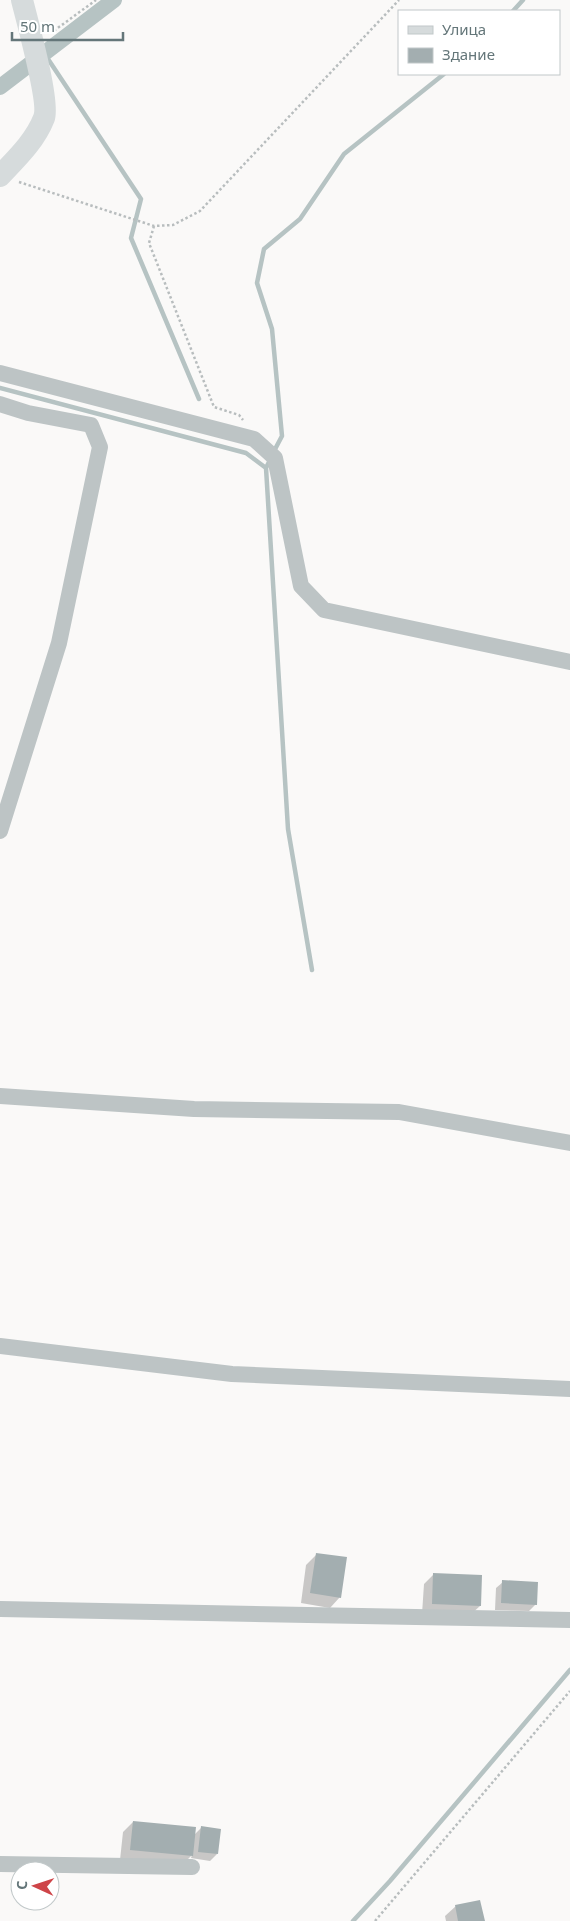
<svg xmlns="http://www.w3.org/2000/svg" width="570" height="1921" font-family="'Noto Sans',sans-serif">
<rect width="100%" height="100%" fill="#faf9f8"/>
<!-- shadow -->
<path fill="#0003" d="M317 1554 340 1597 330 1608 301 1603 306 1565Z
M434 1574 480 1606 469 1616 422 1614 424 1584Z
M503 1582 536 1604 529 1611 495 1610 496 1588Z
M133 1822 194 1835 201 1828 217 1854 210 1861 191 1858 192 1855 181 1866 120 1860 123 1832Z
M456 1906 483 1921H446L445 1916Z"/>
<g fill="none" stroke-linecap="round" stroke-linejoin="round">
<!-- stream -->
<path stroke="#b6c3c3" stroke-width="4.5" d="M513 11 523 0
M46 56 141 199 131 238 199 399
M0 388 246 453 266 468
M273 453 282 436 272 329 257 283 264 249 300 219 344 154 444 74
M270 460 266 468 288 829 312 970
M353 1921 390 1881 570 1670"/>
<!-- canal -->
<path stroke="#b6c3c3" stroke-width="16" d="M0 87 114 0"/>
</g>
<!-- building -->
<path fill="#a3aeb0" d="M316 1553 347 1557 341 1598 310 1593Z
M433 1573 482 1575 481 1606 432 1604Z
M502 1580 538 1582 537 1605 501 1603Z
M133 1821 196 1827 193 1856 130 1850Z
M201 1826 221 1829 218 1854 198 1852Z
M480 1900 485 1921H458L455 1905Z"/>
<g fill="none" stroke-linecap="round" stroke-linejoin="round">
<!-- path -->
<path stroke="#b8bdbe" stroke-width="2.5" stroke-dasharray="2.5 2.5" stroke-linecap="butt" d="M49 32 55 30 96 0
M19 182 154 226 173 225 200 211 399 0
M154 226 149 243 214 407 239 415 243 420
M375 1921 570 1691"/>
<!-- street -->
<path stroke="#bdc4c5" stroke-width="16" d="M0 373 254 439 275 458 301 586 324 610 570 662
M0 404 28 413 91 425 100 447 59 643 0 831
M0 1096 194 1109 399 1112 570 1143
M0 1346 232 1374 570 1389
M0 1609 570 1620
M0 1864 192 1867"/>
<!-- secondary -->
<path stroke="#d6dbdc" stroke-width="22" d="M0 176C17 158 35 141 44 118 50 103 27 20 22 0"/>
</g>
<!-- legend -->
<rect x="398" y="10" width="162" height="65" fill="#ffffff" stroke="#c1c8c9"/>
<rect x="408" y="26" width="25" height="8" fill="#d6dbdc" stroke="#c1c8c9"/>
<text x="442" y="35" font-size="15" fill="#647679">Улица</text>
<rect x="408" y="48" width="25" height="15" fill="#a3aeb0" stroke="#c1c8c9"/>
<text x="442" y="60" font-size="15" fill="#647679">Здание</text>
<!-- north arrow -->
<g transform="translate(35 1886) rotate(273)"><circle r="24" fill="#ffffff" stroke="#c1c8c9"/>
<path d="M0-4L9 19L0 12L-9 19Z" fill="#ce4448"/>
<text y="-8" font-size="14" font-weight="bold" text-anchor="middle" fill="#647679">С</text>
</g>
<!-- scale -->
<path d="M12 32v8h111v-8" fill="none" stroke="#647679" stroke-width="2.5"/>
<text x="20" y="32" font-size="15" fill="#647679" stroke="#ffffff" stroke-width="4" paint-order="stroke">50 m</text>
</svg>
